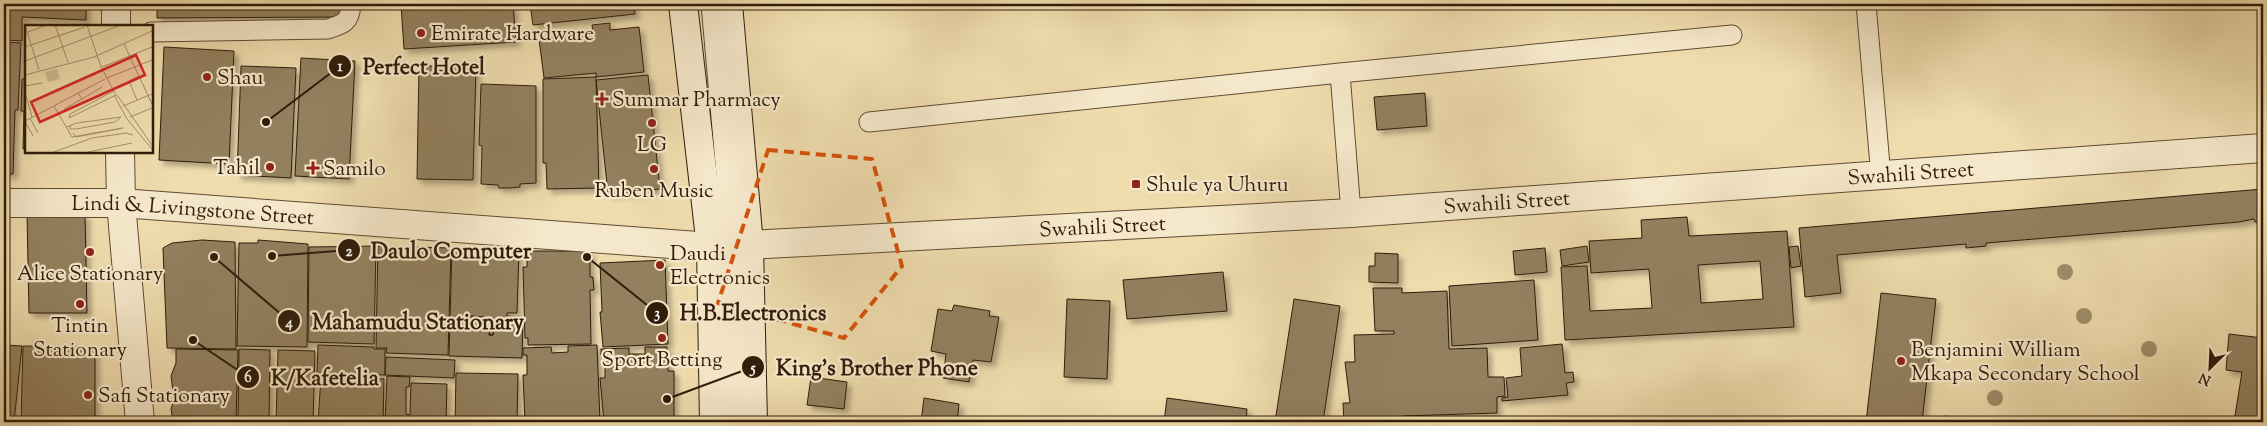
<svg xmlns="http://www.w3.org/2000/svg" width="2267" height="426" font-family="'Sorts Mill Goudy',serif">
<defs>
<filter id="shadow"><feDropShadow dx="4.5" dy="4.5" stdDeviation="2.5" flood-color="#0004"/></filter>
</defs>
<rect width="100%" height="100%" fill="#efdcad"/>
<filter id="stains"><feTurbulence type="fractalNoise" baseFrequency=".004" numOctaves="4"/><feColorMatrix values="0 0 0 0 .2 0 0 0 0 .09 0 0 0 0 .02 0 0 0 .5 -.17"/></filter>
<radialGradient id="worn" r=".72"><stop offset=".6" stop-color="#630" stop-opacity="0"/><stop offset="1" stop-color="#630" stop-opacity=".3"/></radialGradient>
<!-- building -->
<path fill="#93805f" stroke="#301c0a" fill-rule="evenodd" filter="url(#shadow)" d="M4 4H86V20L22 17V41L4 40Z
M157 4H343V17L157 18Z
M401 4H513L516 42 404 49Z
M530 4H634L635 14 533 25Z
M610 23V30L639 27 644 72 596 77V73L544 78 539 39 593 33 592 25Z
M4 42 21 43 18 110H15L13 174H4Z
M164 47 234 51 229 164 159 160Z
M301 58 355 61 349 179 295 176Z
M26 62V149H23L24 111H21L22 79H26Z
M453 65 476 66 473 180 417 179 419 66H435V70L453 71Z
M241 66 296 68 291 178 237 175Z
M648 75 660 189 608 194 596 80Z
M596 77 599 188 547 189 546 163H543V79Z
M481 84 536 86V183L520 184V187L510 188H499L498 185 481 184 482 146 479 145Z
M1425 93 1427 126 1377 130 1374 97Z
M2263 189V221L2255 222 2254 219 2239 222 1986 243V246L1966 248V244L1837 255 1841 293 1805 297 1799 228Z
M27 214H85L87 313H29Z
M1687 217 1689 236 1787 231 1794 327 1565 340 1561 267 1587 266 1590 311 1652 308 1649 269 1591 273 1589 241 1642 238 1641 220ZM1760 261 1763 299 1701 303 1698 265Z
M202 240 235 242 236 349 167 348 163 248 172 243Z
M258 240 308 244 307 347 237 346 239 243H258Z
M376 246 374 344 308 342 309 247Z
M378 246 451 248 448 355 386 353 387 348H376Z
M1587 246 1589 262 1562 266 1560 250Z
M1798 246 1801 266 1791 268 1789 247Z
M1545 248 1547 272 1515 275 1513 251Z
M452 249 519 251 517 313H507V316L523 317 522 358 449 356ZM470 316 494 318 493 335H489L490 330 469 329Z
M527 251H590V277H593L594 290H590L591 344 528 345V338H525L523 267H527Z
M1375 253 1398 254V283L1369 282V266H1375Z
M665 260 668 344 603 347 600 312H602L600 263Z
M1223 272 1227 311 1127 319 1123 280Z
M1534 280 1538 340 1452 346 1449 286Z
M1373 288H1402V293L1447 291 1449 349 1487 348 1488 377H1504L1505 396 1497 397V413L1403 416V422H1344L1343 403H1350L1345 362H1355L1354 335 1394 334V331H1375Z
M1881 293 1936 299 1922 422H1866Z
M1067 299 1110 301 1107 379 1064 377Z
M1294 299 1340 306 1323 422H1275Z
M954 305 990 311 989 316 999 317 991 362 973 360 969 382 943 378 946 354 931 351 938 309 952 311Z
M470 316 494 318 493 335H489L490 330 469 329Z
M2229 334 2263 338V422H2234L2242 372 2226 370Z
M1562 344 1565 373 1573 372 1574 382 1566 383 1568 395 1502 401V398L1508 397 1506 378 1522 376 1520 348Z
M4 345 22 346 14 422H4Z
M318 345 374 347V349H385V375L317 373Z
M597 345 600 422H525L523 375H527V355H523V348L551 347 552 353 568 352V346Z
M23 346 95 347V422H21Z
M645 347H667L668 371H674V418L672 417V422H604L600 378H605V355H601V349L629 348V354H645Z
M176 349 238 350 236 422H173L171 409 174 399 171 376 176 363Z
M239 349 270 350 269 422H238Z
M278 350 315 351 313 422H276Z
M386 357 455 360 454 378 385 375Z
M456 373 518 374 517 422H455Z
M321 376 384 379 383 422H318Z
M387 376 410 377 409 387H406V414L410 415 411 383 447 384 446 422H385Z
M811 377 847 382 844 409 807 405Z
M924 398 959 404 957 422H921Z
M1167 398 1247 409 1246 422H1164Z
M1945 416 1968 419V422H1945Z"/>
<g fill="none" stroke-linecap="round" stroke-linejoin="round">
<defs>
<path id="lane" d="M711 4 731 231 736 422
M1866 4 1881 177
M151 32 328 29C344 24 350 22 351 4
M1340 73 1732 35
M869 122 1340 73 1351 213"/>
<g id="street">
<path d="M116 4V26"/>
<path d="M120 151 121 203 140 422"/>
<path id="s1" d="M4 203H121L711 247"/>
<path id="s2" d="M749 245 1351 213 2263 148"/>
</g>
<path id="secondary" d="M683 4 711 247 714 422
M728 4 749 245 753 422"/>
</defs>
<!-- lane casing -->
<use href="#lane" stroke="#604c33" stroke-width="21"/>
<!-- street casing -->
<use href="#street" stroke="#604c33" stroke-width="30"/>
<!-- secondary casing -->
<use href="#secondary" stroke="#301c0a" stroke-width="30"/>
<!-- lane -->
<use href="#lane" stroke="#f5e8ca" stroke-width="19"/>
<!-- street -->
<use href="#street" stroke="#f5e8ca" stroke-width="28"/>
<!-- secondary -->
<use href="#secondary" stroke="#f5e8ca" stroke-width="28"/>
</g>
<!-- trees -->
<g fill="#a08d69">
<circle cx="2065" cy="272" r="8"/>
<circle cx="2084" cy="316" r="8"/>
<circle cx="2149" cy="349" r="8"/>
<circle cx="1995" cy="398" r="8"/>
</g>
<!-- marked area -->
<path fill="none" stroke="#d6530c" stroke-width="4" stroke-dasharray="10 6" stroke-linejoin="round" d="M768 150 872 159 902 266 844 338 718 303Z"/>
<!-- markers -->
<g fill="#8f2418" stroke="#f5e8ca" stroke-width="2">
<circle cx="421" cy="33" r="5"/>
<circle cx="207" cy="77" r="5"/>
<path d="M599.5 91.5h5v5h5v5h-5v5h-5v-5h-5v-5h5z"/>
<circle cx="652" cy="123" r="5"/>
<circle cx="270" cy="167" r="5"/>
<path d="M310.5 160.5h5v5h5v5h-5v5h-5v-5h-5v-5h5z"/>
<circle cx="654" cy="169" r="5"/>
<rect x="1131" y="179" width="10" height="10" rx="2.5"/>
<circle cx="90" cy="252" r="5"/>
<circle cx="660" cy="265" r="5"/>
<circle cx="80" cy="304" r="5"/>
<circle cx="662" cy="338" r="5"/>
<circle cx="1901" cy="361" r="5"/>
<circle cx="88" cy="395" r="5"/>
</g>
<g text-anchor="middle" stroke-width="4.5" stroke-linejoin="round" paint-order="stroke">
<!-- poi labels -->
<g font-size="21" fill="#301c0a" stroke="#f5e8ca" text-anchor="start">
<text x="431" y="40">Emirate Hardware</text>
<text x="217" y="84">Shau</text>
<text x="612" y="106">Summar Pharmacy</text>
<text x="652" y="151" text-anchor="middle">LG</text>
<text x="260" y="174" text-anchor="end">Tahil</text>
<text x="323" y="175">Samilo</text>
<text x="1146" y="191">Shule ya Uhuru</text>
<text x="654" y="197" text-anchor="middle">Ruben Music</text>
<text x="670" y="260">Daudi<tspan x="670" dy="24">Electronics</tspan></text>
<text x="90" y="280" text-anchor="middle">Alice Stationary</text>
<text x="80" y="332" text-anchor="middle">Tintin<tspan x="80" dy="24">Stationary</tspan></text>
<text x="1911" y="356">Benjamini William<tspan x="1911" dy="24">Mkapa Secondary School</tspan></text>
<text x="662" y="366" text-anchor="middle">Sport Betting</text>
<text x="98" y="402">Safi Stationary</text>
</g>
<!-- street labels -->
<g font-size="21" fill="#301c0a" stroke="#f5e8ca">
<text dy="7" stroke="none"><textPath href="#s2" startOffset="1164">Swahili Street</textPath></text>
<text dy="7" stroke="none"><textPath href="#s2" startOffset="759">Swahili Street</textPath></text>
<text dy="7" stroke="none"><textPath href="#s1" startOffset="189">Lindi &amp; Livingstone Street</textPath></text>
<text dy="7" stroke="none"><textPath href="#s2" startOffset="354">Swahili Street</textPath></text>
</g>
</g>
<!-- overview -->
<g transform="translate(25 25)">
<rect width="128" height="128" fill="#efdcad"/>
<path d="M32 44 35 54 23 57 20 47Z" fill="#cfbb91"/>
<path fill="none" stroke="#a38f6c" stroke-width="1" d="M0 0 14 45M30 0 43 37M62 0 76 42 91 70 44 93 45 89 89 66M0 8 22 0M99 19 127 79M0 22 60 2M0 36 96 0M77 42 127 22M0 50 69 32 127 6M82 53 127 35M0 61 17 58M0 67 7 92M53 68 57 74 77 62M89 70 102 94 127 124M92 70 127 120M112 75 104 56 114 51M29 81 47 112 98 103 51 112 48 108M98 81 127 69M39 84 57 74M105 92 127 83M5 93 13 108M0 96 80 54M0 96 8 111M41 102 52 98 96 92 90 97 51 104H45V101M29 127 67 113 101 108 108 110M63 127 107 118"/>
<path fill="#d62828" fill-opacity="0.15" stroke="#d62828" stroke-width="2.5" d="M111 30 120 50 15 97 6 77Z"/>
<rect width="128" height="128" fill="none" stroke="#301c0a" stroke-width="2.5"/>
</g>
<!-- callouts -->
<path fill="none" stroke="#301c0a" stroke-width="2" d="M266 122L340 66M272 256L349 250M587 257L657 313M214 257L289 321M667 399L753 367M193 340L248 377"/>
<g fill="#301c0a" stroke="#f5e8ca" stroke-width="2">
<circle cx="266" cy="122" r="5"/>
<circle cx="272" cy="256" r="5"/>
<circle cx="587" cy="257" r="5"/>
<circle cx="214" cy="257" r="5"/>
<circle cx="667" cy="399" r="5"/>
<circle cx="193" cy="340" r="5"/>
<circle cx="340" cy="66" r="12"/>
<circle cx="349" cy="250" r="12"/>
<circle cx="657" cy="313" r="12"/>
<circle cx="289" cy="321" r="12"/>
<circle cx="753" cy="367" r="12"/>
<circle cx="248" cy="377" r="12"/>
</g>
<g font-size="15" text-anchor="middle" font-weight="bold" fill="#fff">
<text x="340" y="71">1</text>
<text x="349" y="256">2</text>
<text x="657" y="318">3</text>
<text x="289" y="327">4</text>
<text x="753" y="373">5</text>
<text x="248" y="382">6</text>
</g>
<g font-size="22" text-anchor="middle" font-weight="bold" fill="#301c0a" stroke="#f5e8ca" stroke-width="4.5" stroke-linejoin="round" paint-order="stroke">
<text x="424" y="74">Perfect Hotel</text>
<text x="451" y="258">Daulo Computer</text>
<text x="753" y="320">H.B.Electronics</text>
<text x="418" y="329">Mahamudu Stationary</text>
<text x="877" y="375">King's Brother Phone</text>
<text x="325" y="385">K/Kafetelia</text>
</g>
<!-- margin -->
<rect width="2267" height="426" fill="none" stroke="#efdcad" stroke-width="20"/>
<rect x="5" y="5" width="2257" height="416" fill="none" stroke="#301c0a" stroke-width="2.5"/>
<rect x="10" y="10" width="2247" height="406" fill="none" stroke="#301c0a"/>
<!-- north arrow -->
<g transform="translate(2210 368) rotate(204)" stroke="#f5e8ca" stroke-width="4" paint-order="stroke">
<path d="M0-4L9 19L0 12L-9 19Z" fill="#301c0a"/>
<text y="-8" font-size="14" font-weight="bold" text-anchor="middle" fill="#301c0a">N</text>
</g>
<rect width="100%" height="100%" filter="url(#stains)"/>
<rect width="100%" height="100%" fill="url(#worn)"/>
</svg>
